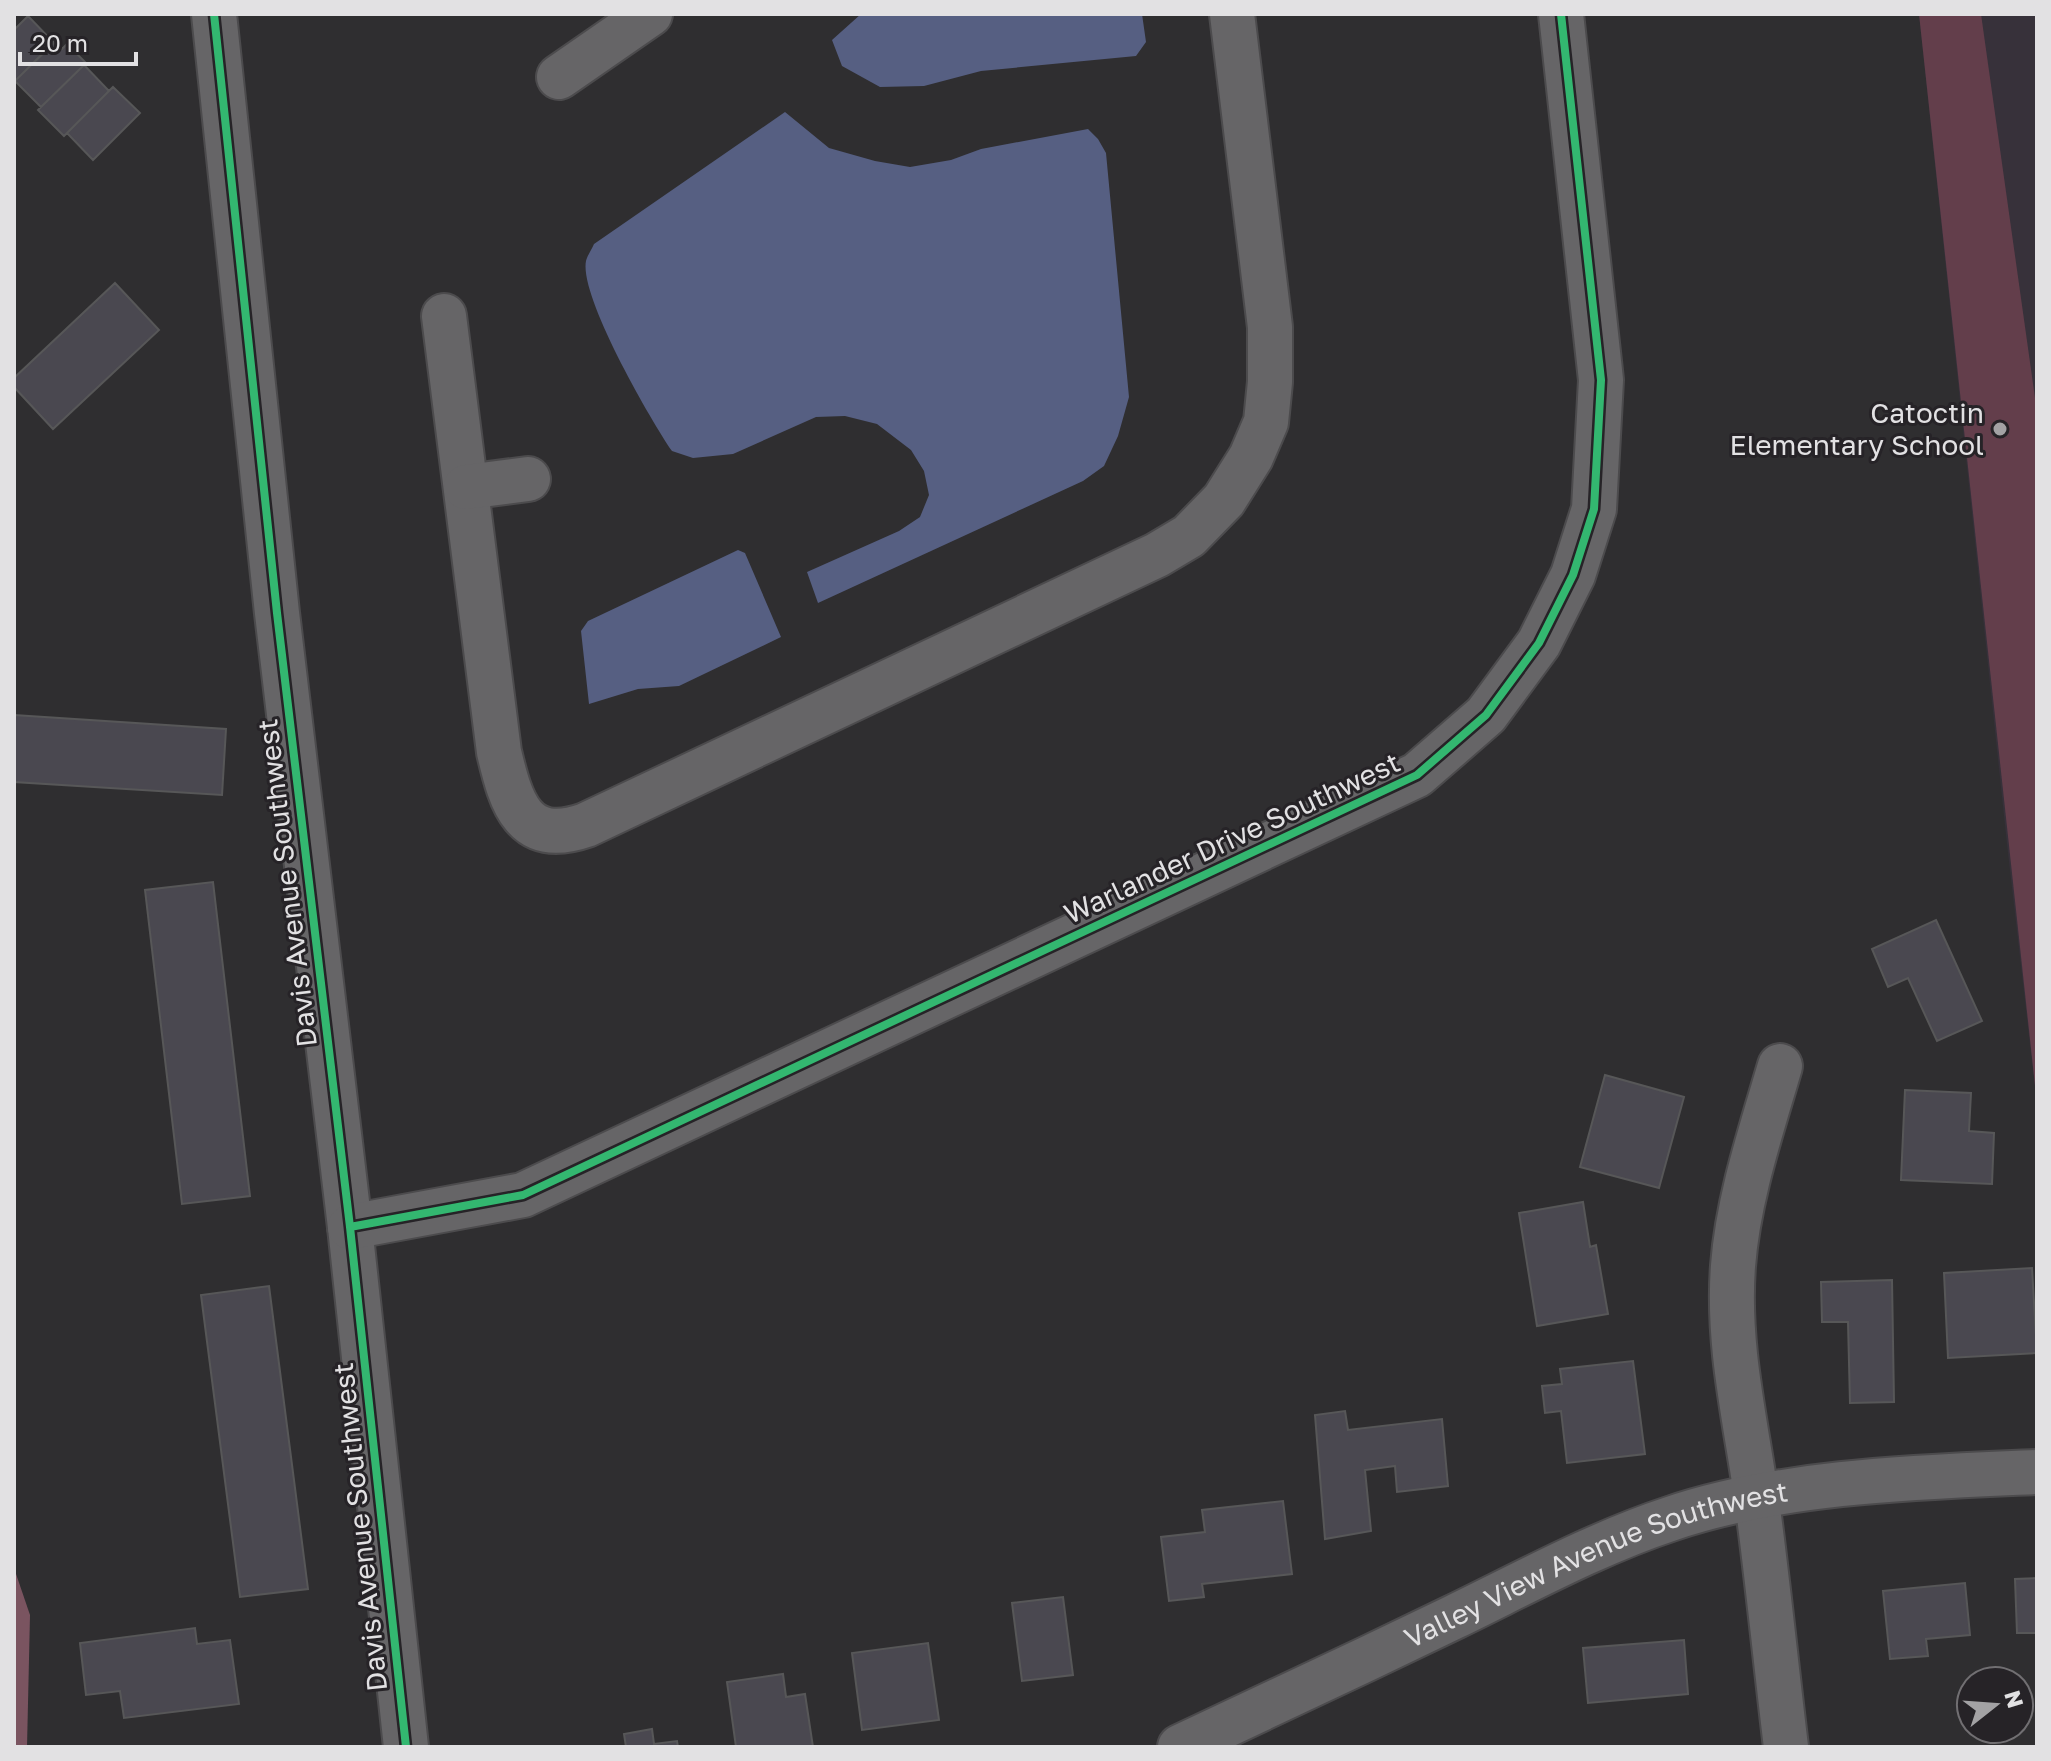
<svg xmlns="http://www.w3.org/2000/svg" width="2051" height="1761" font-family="'Golos Text',sans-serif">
<rect width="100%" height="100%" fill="#2f2e30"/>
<!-- built -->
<path fill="#37313a" d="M1919 14H2037V1105L2007 844Z"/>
<!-- green -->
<path fill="#633e4b" d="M1919 14H1981L2037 412V1104Z"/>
<!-- forest -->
<path fill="#7a5460" d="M14 1568 30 1615 27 1747H14Z"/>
<!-- water -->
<path fill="#565f82" d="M861 14H1142L1146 42 1136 56 981 71 924 86 880 87 842 66 832 40Z
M785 112 829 148 875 161 910 167 951 160 981 149 1088 129 1098 139 1106 153 1129 397 1118 436 1104 466 1083 481 818 603 807 572 899 531 920 517 929 495 924 471 911 450 877 424 845 416 816 417 733 454 693 458 672 451C650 419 579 296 586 261 587 256 592 249 594 244Z
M738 550 745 553 781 637 679 686 638 689 589 704 581 631 588 621Z"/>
<!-- building -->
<path fill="#4a4850" stroke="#575758" stroke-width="2" d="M28 16 54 43 14 82V30Z
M55 41 62 49 67 44 86 63 41 107 15 81Z
M84 65 109 91 64 136 38 110Z
M113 87 140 113 93 160 67 133Z
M115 283 159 330 53 429 14 387V378Z
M14 715 226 729 222 795 14 782Z
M213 882 250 1196 182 1204 145 890Z
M1936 920 1982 1021 1937 1041 1908 978 1888 987 1872 949Z
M1605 1075 1684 1097 1659 1188 1580 1167Z
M1905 1090 1971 1093 1969 1131 1994 1133 1992 1184 1901 1180Z
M1583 1202 1590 1247 1596 1245 1608 1314 1537 1326 1519 1213Z
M2032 1268 2037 1353 1948 1358 1944 1273Z
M1892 1280 1894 1402 1850 1403 1848 1322H1822L1821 1282Z
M269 1286 308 1589 240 1597 201 1295Z
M1633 1361 1645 1454 1567 1463 1561 1411 1545 1413 1542 1386 1562 1384 1560 1369Z
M1345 1411 1348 1430 1442 1419 1448 1486 1397 1492 1395 1466 1365 1470 1371 1531 1325 1539 1315 1415Z
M1283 1501 1292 1574 1202 1584 1204 1597 1169 1601 1161 1537 1205 1532 1202 1510Z
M2037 1578V1633H2017L2015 1579Z
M1965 1583 1970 1635 1926 1639 1928 1656 1890 1659 1883 1591Z
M1063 1597 1073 1675 1022 1681 1012 1603Z
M195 1628 197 1644 230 1640 239 1704 124 1718 120 1691 86 1695 80 1643Z
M1684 1640 1688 1694 1588 1703 1583 1648Z
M928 1643 939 1720 862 1730 852 1653Z
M783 1674 786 1697 805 1694 813 1747H736L727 1682Z
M652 1729 654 1744 677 1741 678 1747H626L624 1734Z"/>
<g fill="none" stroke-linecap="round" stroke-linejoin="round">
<defs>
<g id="minor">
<path d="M214 14 277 613 350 1227 406 1747"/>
<path d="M559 77 650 14"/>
<path d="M444 316 499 752C511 803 523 847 586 825L1157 555 1189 536 1224 500 1251 457 1266 422 1270 382V327L1232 14"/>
<path d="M466 487 528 479"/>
<path d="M1780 1066C1761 1131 1738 1199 1733 1266 1727 1347 1746 1422 1757 1501 1768 1583 1776 1665 1786 1747"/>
<path d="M350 1227 523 1195 1417 775 1486 715 1539 643 1573 575 1594 509 1601 380 1561 14"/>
<path id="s1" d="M1180 1747C1272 1704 1363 1661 1454 1617 1524 1583 1597 1543 1670 1519 1780 1481 1921 1477 2037 1472"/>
</g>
</defs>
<!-- minor casing -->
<use href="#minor" stroke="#4c4b4d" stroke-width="48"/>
<!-- minor -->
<use href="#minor" stroke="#666567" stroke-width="44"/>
<defs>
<path id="cycleway" d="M214 14 277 613 350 1227 406 1747
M350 1227 523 1195 1417 775 1486 715 1539 643 1573 575 1594 509 1601 380 1561 14"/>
</defs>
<!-- cycleway casing -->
<use href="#cycleway" stroke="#262327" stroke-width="13"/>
<!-- cycleway -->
<use href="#cycleway" stroke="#33b770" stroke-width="8"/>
</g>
<!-- markers -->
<circle fill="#a3a2a4" stroke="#262327" stroke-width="3" cx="2000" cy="429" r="8"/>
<g text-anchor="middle" stroke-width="6" stroke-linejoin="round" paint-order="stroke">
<!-- poi labels -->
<g font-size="28" fill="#e2e1e3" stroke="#262327" text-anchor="end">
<text x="1984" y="423">Catoctin<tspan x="1984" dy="32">Elementary School</tspan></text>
</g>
<!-- street labels -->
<g font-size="28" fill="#e2e1e3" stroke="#262327">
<text transform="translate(1232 838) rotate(-25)" y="10">Warlander Drive Southwest</text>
<text transform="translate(287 883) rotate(-97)" y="10">Davis Avenue Southwest</text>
<text transform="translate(360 1527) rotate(-96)" y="10">Davis Avenue Southwest</text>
<text dy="10" stroke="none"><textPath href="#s1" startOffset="456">Valley View Avenue Southwest</textPath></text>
</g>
</g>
<!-- border -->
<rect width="2051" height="1761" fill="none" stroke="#e2e1e3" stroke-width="32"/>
<!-- north arrow -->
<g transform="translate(1995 1705) rotate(73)"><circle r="38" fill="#262327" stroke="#716f72" stroke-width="2"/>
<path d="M0-6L14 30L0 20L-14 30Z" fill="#a3a2a4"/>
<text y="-12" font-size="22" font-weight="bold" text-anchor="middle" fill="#e2e1e3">N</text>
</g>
<!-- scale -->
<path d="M20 52v12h116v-12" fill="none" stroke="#e2e1e3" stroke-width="4"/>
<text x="32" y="52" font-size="24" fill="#e2e1e3" stroke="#262327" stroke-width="6" paint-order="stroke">20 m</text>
</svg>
